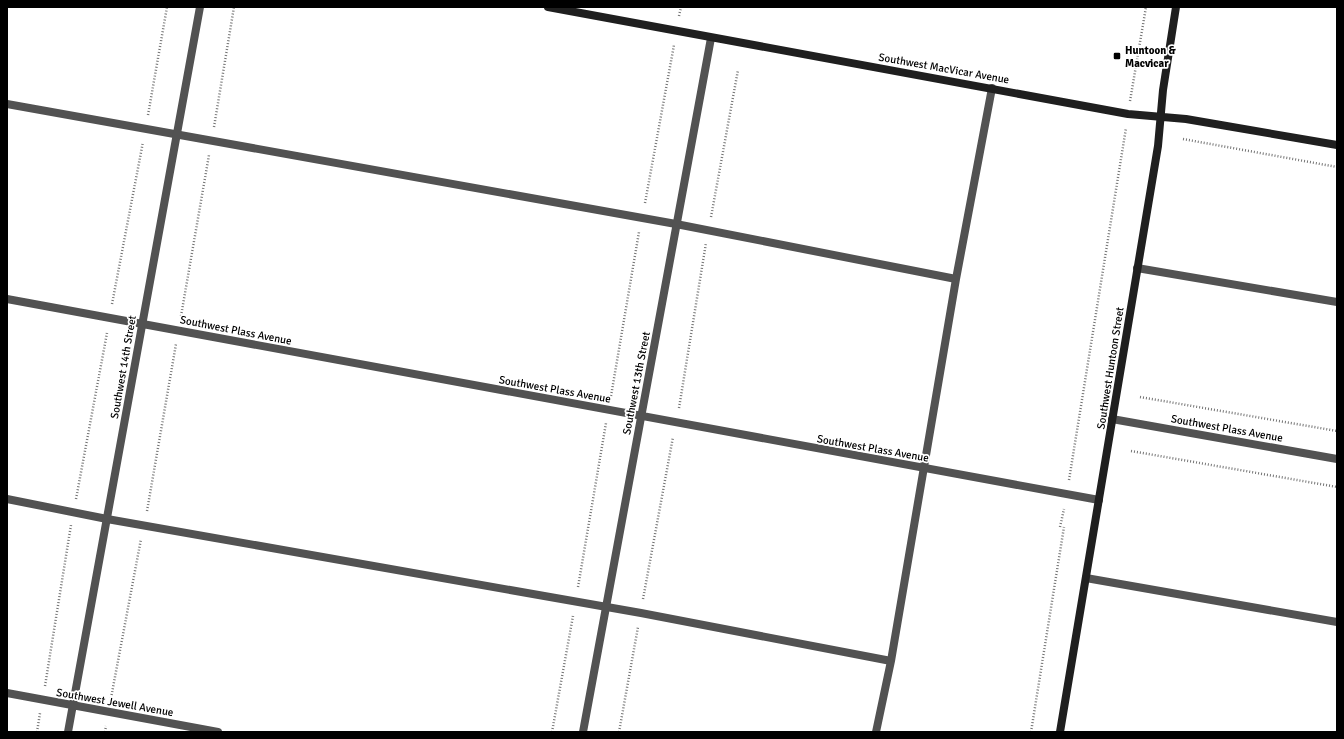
<svg xmlns="http://www.w3.org/2000/svg" width="1344" height="739" font-family="Signika,sans-serif">
<rect width="100%" height="100%" fill="#fff"/>
<g fill="none" stroke-linecap="round" stroke-linejoin="round">
<!-- path -->
<path stroke="#747474" stroke-width="2.5" stroke-dasharray="1 2" stroke-linecap="butt" d="M679 16 681 7
M1130 101 1146 7
M148 115 167 7
M214 127 234 7
M1183 139 1337 167
M645 203 674 45
M711 217 738 70
M112 304 143 142
M181 316 209 155
M611 396 639 232
M1140 397 1337 431
M679 408 706 243
M1131 451 1337 487
M1069 480 1126 128
M76 499 107 333
M147 511 176 344
M1060 527 1064 509
M578 587 606 423
M643 599 673 437
M45 686 71 525
M111 698 141 539
M37 732 40 713
M105 732 106 726
M552 732 573 616
M619 732 638 627
M1031 732 1064 527"/>
<!-- lane -->
<path stroke="#525252" stroke-width="8" d="M7 104 676 224 956 279
M1137 268 1337 302
M7 499 107 519 641 613 891 661
M1086 578 1337 622
M876 732 891 661 956 279 992 88"/>
<!-- street -->
<path stroke="#525252" stroke-width="8" d="M7 299 1099 500
M1112 419 1337 459
M7 693 218 732
M68 732 200 7
M583 732 711 38"/>
<!-- secondary -->
<path stroke="#1f1f1f" stroke-width="8" d="M548 7 1128 114 1186 119 1337 145
M1060 732 1158 146 1163 90 1176 7"/>
</g>
<!-- markers -->
<rect fill="#000" stroke="#fff" stroke-width="1.5" x="1113" y="52" width="8" height="8" rx="2"/>
<g text-anchor="middle" stroke-width="3.5" stroke-linejoin="round" paint-order="stroke">
<!-- poi labels -->
<g font-size="11" font-weight="bold" fill="#000" stroke="#fff" text-anchor="start">
<text x="1125" y="54">Huntoon &amp;<tspan x="1125" dy="13">Macvicar</tspan></text>
</g>
<!-- street labels -->
<g font-size="11" fill="#000" stroke="#fff">
<text transform="translate(944 68) rotate(10)" y="4">Southwest MacVicar Avenue</text>
<text transform="translate(236 330) rotate(11)" y="4">Southwest Plass Avenue</text>
<text transform="translate(123 367) rotate(-80)" y="4">Southwest 14th Street</text>
<text transform="translate(1110 368) rotate(-81)" y="4">Southwest Huntoon Street</text>
<text transform="translate(636 383) rotate(-79)" y="4">Southwest 13th Street</text>
<text transform="translate(555 389) rotate(10)" y="4">Southwest Plass Avenue</text>
<text transform="translate(1227 428) rotate(10)" y="4">Southwest Plass Avenue</text>
<text transform="translate(873 448) rotate(10)" y="4">Southwest Plass Avenue</text>
<text transform="translate(115 702) rotate(10)" y="4">Southwest Jewell Avenue</text>
</g>
</g>
<!-- border -->
<rect width="1344" height="739" fill="none" stroke="#000000" stroke-width="16"/>
</svg>
